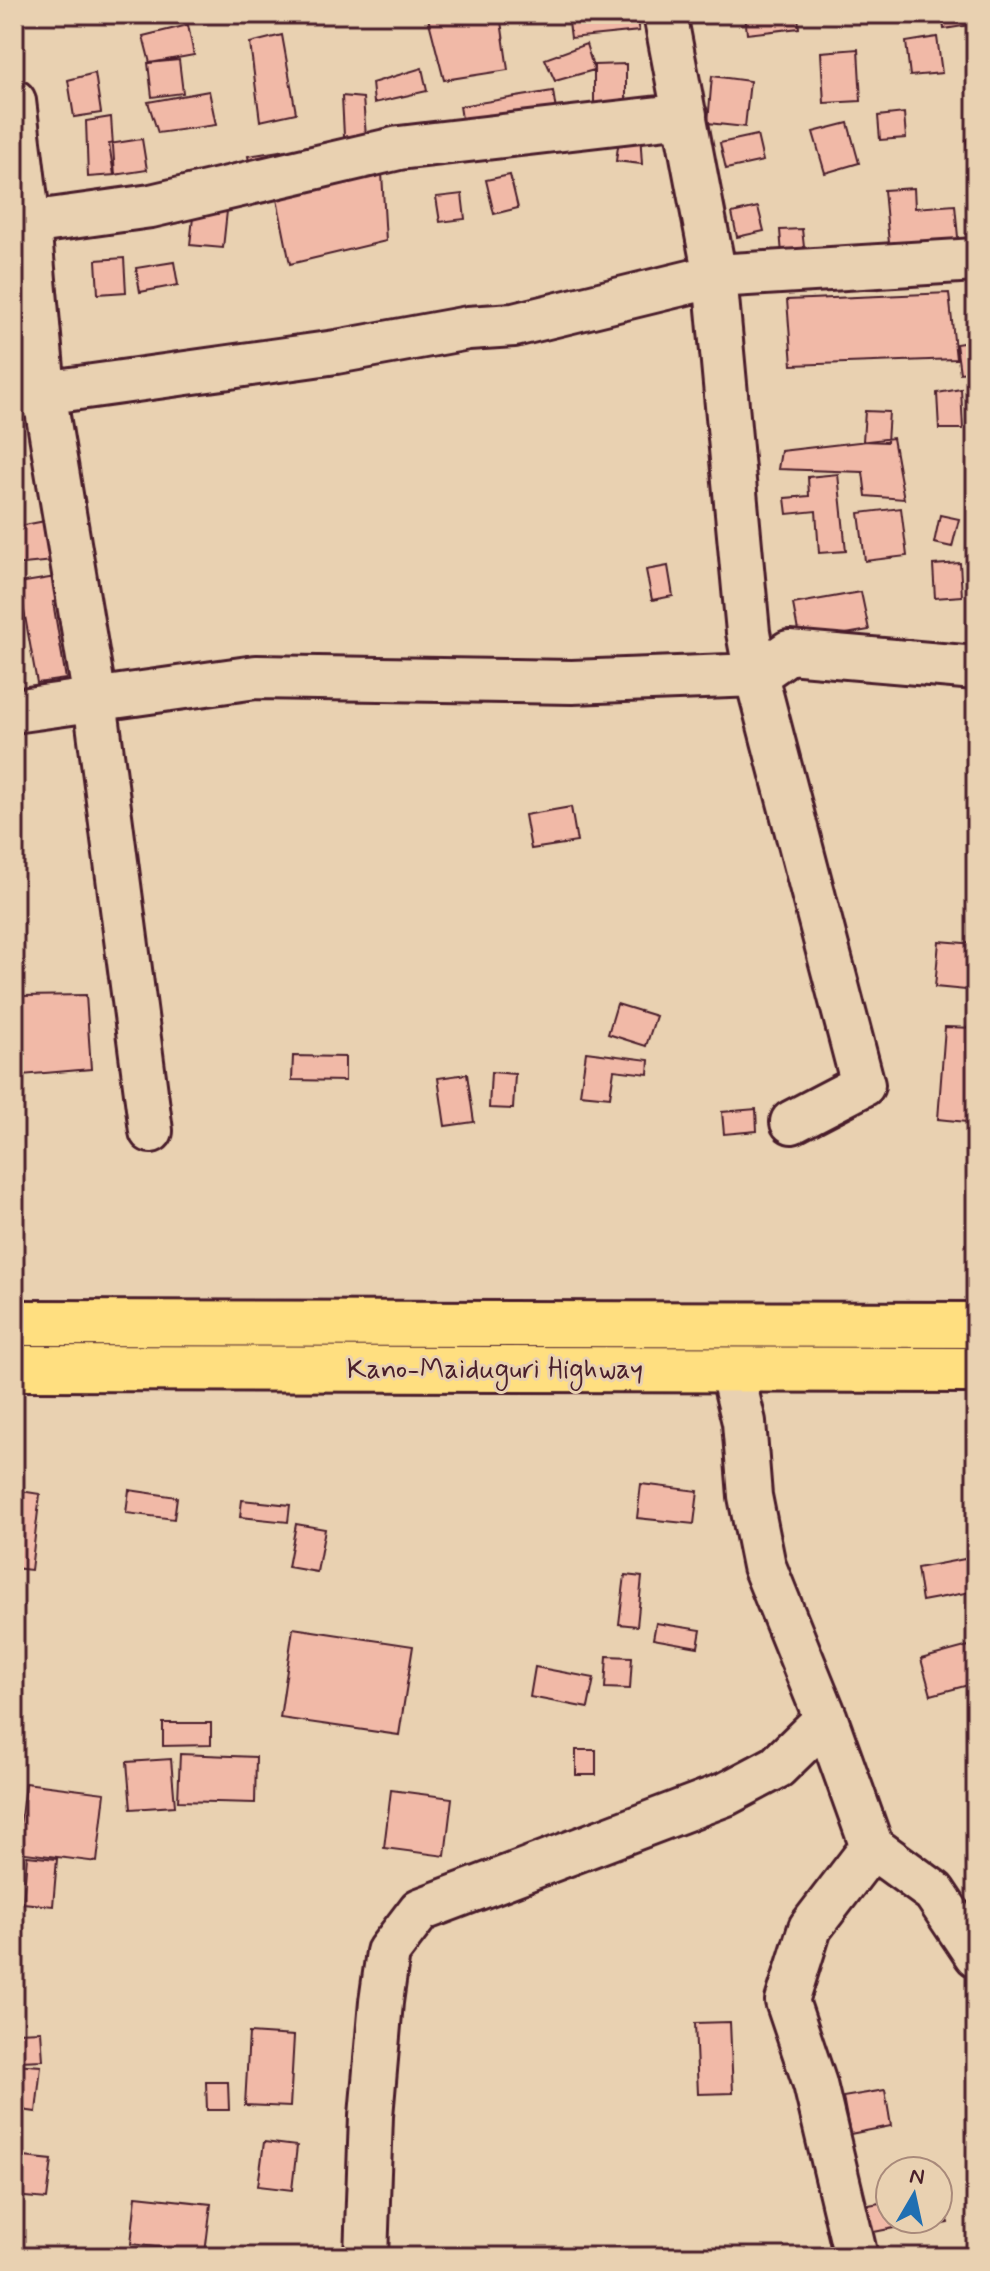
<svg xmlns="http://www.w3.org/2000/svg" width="990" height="2271" font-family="Mynerve,sans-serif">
<rect width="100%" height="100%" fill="#e9d1b1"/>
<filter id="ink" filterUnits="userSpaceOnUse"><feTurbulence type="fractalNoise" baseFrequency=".0125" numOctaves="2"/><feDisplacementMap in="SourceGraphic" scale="16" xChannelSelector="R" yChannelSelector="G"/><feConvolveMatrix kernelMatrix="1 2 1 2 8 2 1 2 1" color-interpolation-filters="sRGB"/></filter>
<g filter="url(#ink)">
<!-- building -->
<path fill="#f1b9a7" stroke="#4a1f2b" stroke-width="2" d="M427 14H500L508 70 444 80Z
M568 14H635L639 31 571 38Z
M745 14H798L799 28 747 34Z
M942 14H976V24L944 29Z
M188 25 194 55 150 63 143 36Z
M282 35 296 113 260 121 250 43Z
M937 37 942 73 910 76 906 42Z
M586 44 594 70 555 81 545 59Z
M858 49 861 101 824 103 821 52Z
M179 60 183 93 152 97 148 63Z
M626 64V110H594V65Z
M422 68 427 91 374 103 372 83Z
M95 73 101 113 74 117 68 80Z
M712 76 750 81 745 127 708 123Z
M209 91 216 125 158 133 148 102Z
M553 91 558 124 465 138 460 106Z
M342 96 363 98 366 137 344 136Z
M904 113 906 138 880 140 878 116Z
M111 117 115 175 88 177 86 121Z
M848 123 859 163 825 173 813 132Z
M620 132H640L642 164 616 161Z
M757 135 763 161 726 169 720 143Z
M976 137V164L972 165 966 140Z
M142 139 147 170 114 175 109 144Z
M286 150 290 172 252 178 248 156Z
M382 173 386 241 290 264 277 199Z
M510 175 518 208 494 214 486 180Z
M914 188 915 208 955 205 959 248 890 254 884 190Z
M462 194 465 219 440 222 436 197Z
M758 207 764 231 737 237 732 213Z
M194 208 227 211 223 248 190 245Z
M802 229 806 265 783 267 780 230Z
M124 258 126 292 98 294 96 260Z
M174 262 178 285 140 292 136 268Z
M949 293 956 359 792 365 787 300Z
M976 341V371L960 373 956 344Z
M961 389 963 429H939L937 393Z
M865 411 889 412 887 442 863 441Z
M893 438 904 499 866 496 863 472 778 469 781 451Z
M838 474 846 551 819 553 816 511 787 514 785 498 809 496 808 477Z
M901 508 907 556 865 561 859 513Z
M940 515 959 519 952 547 934 543Z
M45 521 53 561 14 565V527Z
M960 563 962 596 935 598 933 565Z
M668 566 673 596 652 600 646 570Z
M68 575 72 597 53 602 66 679 37 683 19 583Z
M861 592 869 630 800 642 793 604Z
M571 807 577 842 531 849 525 815Z
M939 941 976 944V991L935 987Z
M86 995 91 1069 22 1075V996Z
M617 1004 656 1016 646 1046 608 1034Z
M945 1027 976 1028V1123L938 1119Z
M586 1052 649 1060 648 1074 614 1070 610 1097 580 1094Z
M293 1056 345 1057V1081L292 1080Z
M491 1072 515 1074 513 1109 489 1108Z
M467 1074 474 1122 445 1126 438 1078Z
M756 1109 757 1131 724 1134 722 1112Z
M641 1484 698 1491 694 1524 637 1518Z
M14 1490 40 1494 31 1570 14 1568Z
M129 1490 177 1497 174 1519 126 1513Z
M242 1500 290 1505 288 1522 240 1517Z
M296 1524 325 1529 317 1572 288 1567Z
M970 1558 976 1591 922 1601 917 1568Z
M625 1575 642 1577 637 1626 619 1624Z
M656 1623 701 1630 698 1647 653 1639Z
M293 1628 413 1646 399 1735 280 1718Z
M976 1644V1683L931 1695 921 1659Z
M607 1656 632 1657 630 1689 605 1688Z
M535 1667 594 1678 588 1708 530 1697Z
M163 1723H211V1745L163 1746Z
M576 1750H596V1775H576Z
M180 1754 256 1757 255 1803 178 1801Z
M171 1759 175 1806 131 1809 127 1762Z
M25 1783 105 1793 97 1862 17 1852Z
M391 1790 452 1798 445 1856 384 1848Z
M27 1856 57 1859 53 1906 23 1903Z
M730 2022 733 2093 698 2094 695 2023Z
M41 2031 43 2060 19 2061 17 2032Z
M249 2033 294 2036 290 2107 245 2105Z
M14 2064 41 2066 36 2112 14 2109Z
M206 2082H228L229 2110H207Z
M885 2090 891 2126 850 2134 843 2097Z
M264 2142 297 2146 292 2190 258 2186Z
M14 2156 52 2160 47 2199 14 2196Z
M942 2189 948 2223 909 2231 907 2219H938V2190Z
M136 2196 211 2204 205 2253 131 2244Z
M890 2201V2219H897L899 2227 864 2234 858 2207Z"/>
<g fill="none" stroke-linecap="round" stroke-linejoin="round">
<defs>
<path id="minor" d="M665 14 715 276 748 632 756 675 863 1085 792 1122
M14 101 29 224 44 392 95 700 151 1131
M14 225 151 206 399 148 685 115
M14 397 336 352 468 328 514 325 715 276 976 260
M14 711 256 677 572 682 756 675 789 652 976 668
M731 1369 744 1422 750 1496 764 1566 826 1719 872 1847 810 1928 787 2001 815 2084 856 2257
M872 1847 934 1892 976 1955
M366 2257 371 2116 381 2002 388 1952 420 1910 726 1794 777 1767 826 1719"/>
<path id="trunk" d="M14 1323 976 1325
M14 1368 976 1370"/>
</defs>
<!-- minor casing -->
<use href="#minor" stroke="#4a1f2b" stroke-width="48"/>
<!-- trunk casing -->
<use href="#trunk" stroke="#4a1f2b" stroke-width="50"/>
<!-- minor -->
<use href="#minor" stroke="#e9d1b1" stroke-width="42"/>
<!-- trunk -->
<use href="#trunk" stroke="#ffdf80" stroke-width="44"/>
</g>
</g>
<g text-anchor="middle" stroke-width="6" stroke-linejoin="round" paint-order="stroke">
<!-- street labels -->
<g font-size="28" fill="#4a1f2b" stroke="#e9d1b1">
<text x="495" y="1378">Kano-Maiduguri Highway</text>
</g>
</g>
<!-- margin -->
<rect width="990" height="2271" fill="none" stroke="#e9d1b1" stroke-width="48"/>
<rect x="24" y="24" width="942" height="2223" fill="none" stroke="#4a1f2b" stroke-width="3" filter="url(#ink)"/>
<!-- north arrow -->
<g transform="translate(914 2195) rotate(9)"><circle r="38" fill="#e9d1b1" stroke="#a98a7b" stroke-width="2"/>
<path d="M0-6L14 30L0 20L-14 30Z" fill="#1f6fb2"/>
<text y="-12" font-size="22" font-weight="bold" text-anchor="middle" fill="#4a1f2b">N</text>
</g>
</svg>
